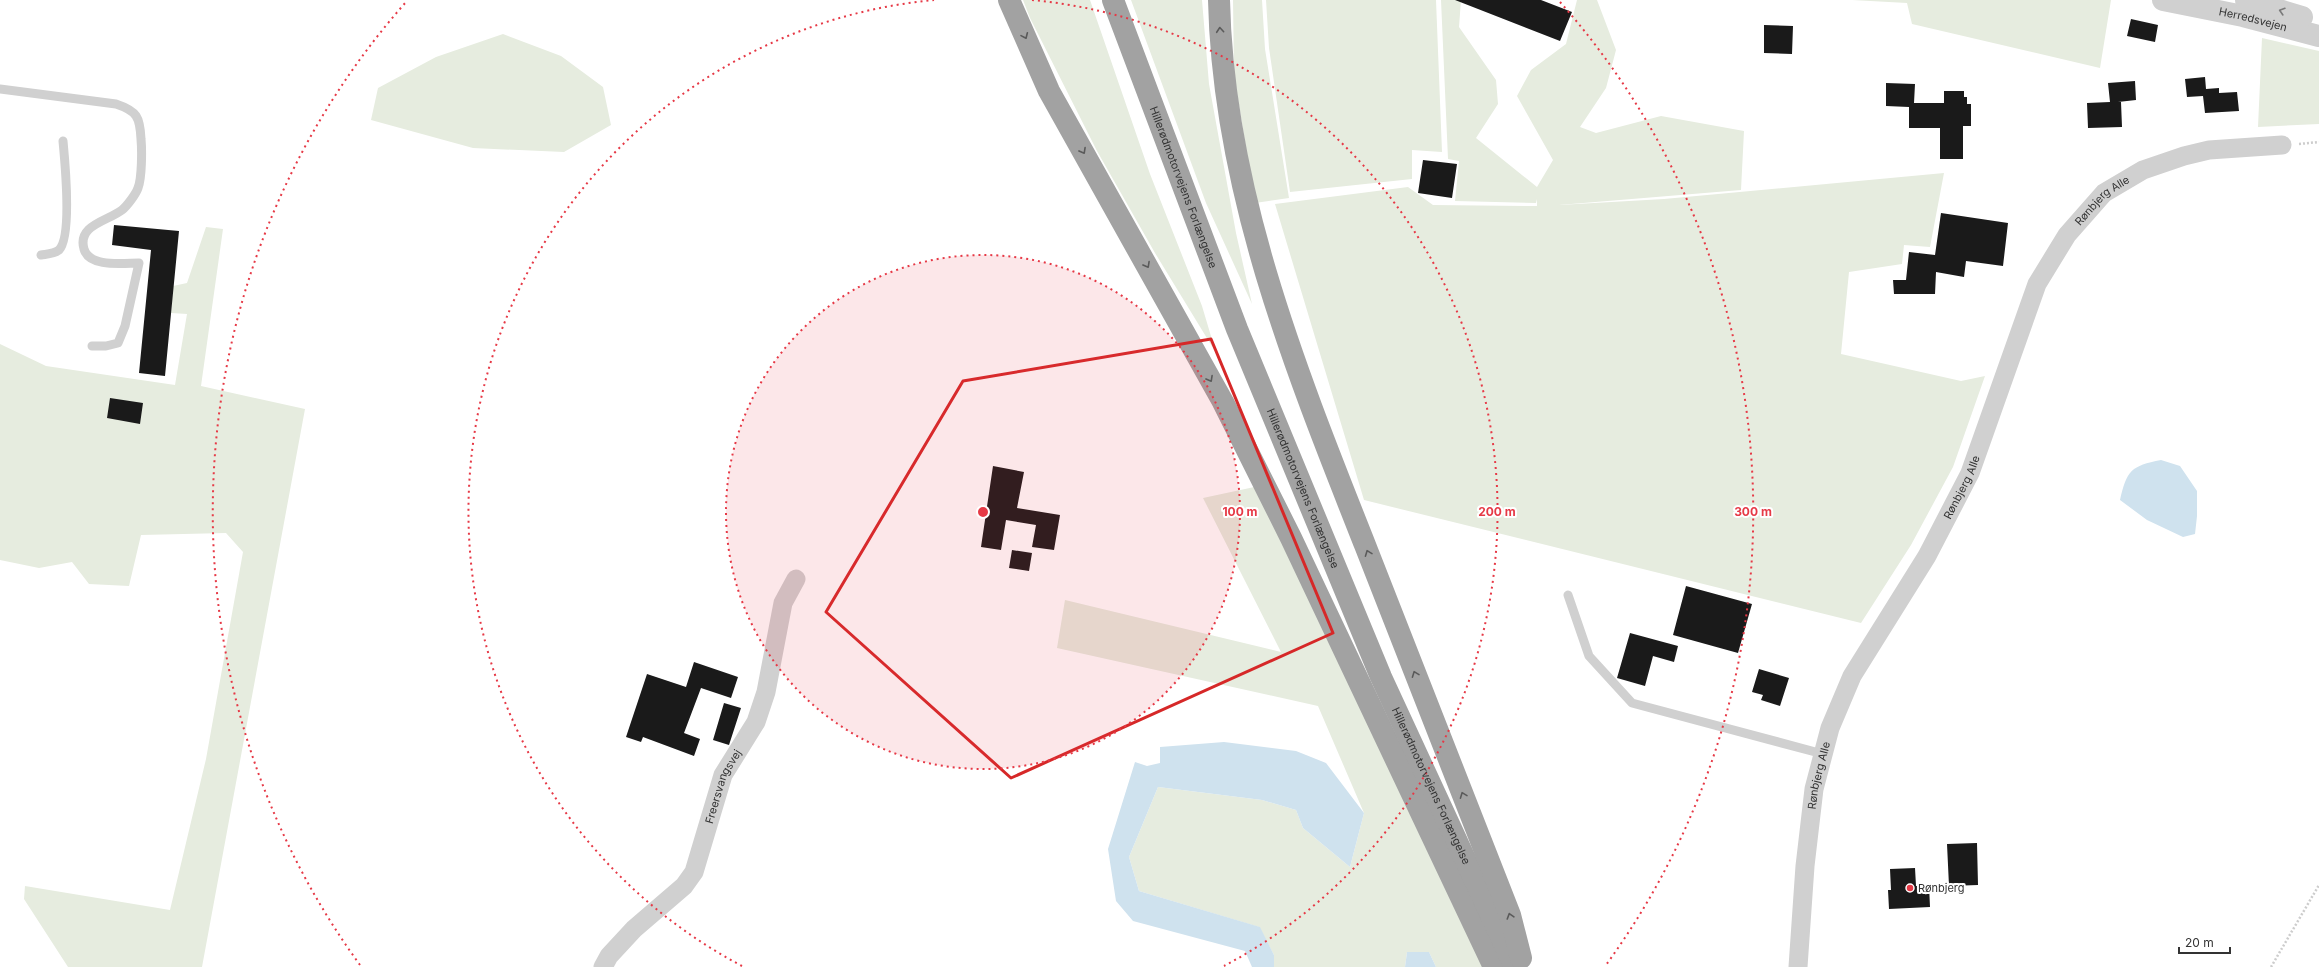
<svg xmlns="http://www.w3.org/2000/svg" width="2319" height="967" font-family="Inter,sans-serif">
<rect width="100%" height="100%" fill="#fff"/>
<!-- green -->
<path fill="#e6ecdf" d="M1023 0H1090L1150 174 1202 306 1216 353 1155 253 1097 151 1030 18Z
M1131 0H1202L1209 84 1236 233 1252 304 1206 203Z
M1233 0H1262L1265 49 1289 198 1255 203 1234 74Z
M1266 0H1436L1442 152 1412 150V179L1290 192 1269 48Z
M1441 0H1461L1459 27 1496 80 1498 104 1476 138 1537 187 1553 160 1517 96 1531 70 1566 44 1577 0H1597L1616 50 1606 88 1580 127 1596 133 1661 116 1744 131 1741 190 1559 205 1664 199 1944 173 1930 247 1904 245 1902 264 1849 272 1841 354 1961 381 1985 376 1953 467 1911 545 1861 623 1364 500 1275 204 1408 187 1433 205 1537 206V199L1536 203 1455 201 1459 161 1448 159Z
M1852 0H2111L2100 68 1912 24 1907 3Z
M503 34 561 56 603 87 611 125 564 152 473 148 371 120 378 88 436 57Z
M2262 38 2319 51V124L2258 127Z
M206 227 223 229 201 386 305 409 202 967H68L24 899 25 886 170 910 206 759 243 552 226 533 141 535 129 586 89 584 72 562 39 568 0 560V344L46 366 175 385 187 314 171 313 173 286 187 283Z
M1259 486 1489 967H1436L1429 952H1407L1405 967H1274V955L1259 927 1139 891 1129 857 1158 787 1262 800 1296 810 1303 828 1350 867 1364 813 1318 706 1057 648 1065 600 1281 652 1203 498Z"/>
<!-- water -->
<path fill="#cfe2ee" d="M2161 460 2180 466 2197 491V516L2195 534 2183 537 2147 520 2120 500C2127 470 2131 466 2161 460Z
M1224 742 1296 751 1326 763 1364 813 1350 867 1303 828 1296 810 1262 800 1158 787 1129 857 1139 891 1260 927 1274 955V967H1252L1245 951 1133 921 1116 901 1108 849 1135 762 1147 766 1160 763V747Z
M1407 952H1429L1436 967H1405Z"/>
<!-- building -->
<path fill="#1a1a1a" d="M1455 0H1541L1572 12 1560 41Z
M2131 19 2158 25 2155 42 2127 36Z
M1764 25 1793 26 1792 54 1764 53Z
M2205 77 2206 89 2219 88V93L2237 92 2239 111 2205 113 2203 96 2187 97 2185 79Z
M2135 81 2136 100 2118 102H2121L2122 127 2088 128 2087 103 2110 102 2108 83Z
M1886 83 1915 84 1914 103H1944V91H1964V97H1967V104H1971V126H1963V159H1940V128H1909V107L1886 106Z
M1423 160 1457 164 1452 198 1418 193Z
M1941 213 2008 223 2003 266 1966 261 1964 277 1936 272 1935 294H1894L1893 280H1906L1909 252 1935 255Z
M114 225 179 231 165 376 139 373 151 250 112 245Z
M110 398 143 403 140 424 107 418Z
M993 466 1024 472 1017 508 1060 515 1054 550 1032 547 1036 525 1006 520 1001 550 981 547Z
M1012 550 1032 553 1029 571 1009 568Z
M1686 586 1752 604 1738 653 1673 635Z
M1630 633 1678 646 1674 662 1653 656 1645 686 1617 678Z
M694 662 738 677 731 698 701 688 684 733 700 739 694 756 643 737 641 742 626 737 647 674 686 687Z
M1759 669 1789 678 1780 706 1761 700 1763 695 1752 692Z
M724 703 741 708 729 745 713 740Z
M1977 843 1978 885 1949 886 1947 844Z
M1915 868 1916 886 1929 885 1930 907 1889 909 1888 890H1891L1890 869Z"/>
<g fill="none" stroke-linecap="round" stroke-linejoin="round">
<!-- path -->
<path stroke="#cdcdcd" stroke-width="2.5" stroke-dasharray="2 2" stroke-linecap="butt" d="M2299 144 2319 142
M2271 967 2319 885"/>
<!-- service -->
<path stroke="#d0d0d0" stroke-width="9" d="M0 89 116 104C137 111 140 117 141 139 142 150 142 178 138 188 136 194 127 206 122 210 108 221 77 225 84 249 89 268 124 263 139 263L125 326 118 343 106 346H92
M41 255C47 254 54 254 59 250 72 237 65 162 63 141
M1568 595 1589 656 1632 703 1823 754"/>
<!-- minor -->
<g stroke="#d0d0d0" stroke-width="19">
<path id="s1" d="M603 967 609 956 634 929 684 886 694 872 723 775 756 722 766 692 783 603 796 579"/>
<path id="s2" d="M1798 967 1805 866 1814 789 1830 728 1852 676 1927 556 1970 473 2037 284 2067 235 2104 193 2143 170 2184 156 2209 150 2282 145"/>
</g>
<!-- tertiary -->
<g stroke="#d0d0d0" stroke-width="22">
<path id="s3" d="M2163 0 2243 16 2319 36"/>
<path d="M2246 0 2302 17"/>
</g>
<!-- trunk -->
<g stroke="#a2a2a2" stroke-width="22">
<path d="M1009 0 1049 91 1223 402 1291 538 1494 967"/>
<path id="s4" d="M1113 0 1237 329 1381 677 1515 967"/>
<path d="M1219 0C1223 190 1296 371 1365 545 1413 668 1462 792 1510 915L1521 958"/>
</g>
</g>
<!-- one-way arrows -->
<defs><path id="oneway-chevron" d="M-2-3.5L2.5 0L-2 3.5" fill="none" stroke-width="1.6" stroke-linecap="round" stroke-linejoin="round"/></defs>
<use stroke="#7a7a7a" href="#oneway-chevron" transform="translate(2282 11) rotate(-163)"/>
<g stroke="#5a5a5a">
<use href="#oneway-chevron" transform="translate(1220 30) rotate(-95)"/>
<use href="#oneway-chevron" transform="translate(1025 36) rotate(66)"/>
<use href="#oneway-chevron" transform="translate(1083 151) rotate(61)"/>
<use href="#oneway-chevron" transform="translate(1147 265) rotate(61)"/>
<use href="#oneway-chevron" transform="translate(1210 379) rotate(61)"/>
<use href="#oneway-chevron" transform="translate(1368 553) rotate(-111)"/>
<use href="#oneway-chevron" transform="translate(1415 674) rotate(-111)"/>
<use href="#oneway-chevron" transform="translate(1463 795) rotate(-111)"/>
<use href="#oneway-chevron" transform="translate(1510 916) rotate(-107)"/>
</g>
<!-- marked area -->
<path fill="none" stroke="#d62828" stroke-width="3" stroke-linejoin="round" d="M1211 339 1333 633 1011 778 826 612 963 381Z"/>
<!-- distance rings -->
<circle cx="983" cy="512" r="257" fill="#e63946" fill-opacity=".12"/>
<g fill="none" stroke="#e63946" stroke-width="2" stroke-dasharray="2 4">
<circle cx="983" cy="512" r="257"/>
<path d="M742 966A514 514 0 0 1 934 0M1032 0A514 514 0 0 1 1224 966"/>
<path d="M360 965A770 770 0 0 1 406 2M1560 2A770 770 0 0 1 1606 965"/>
</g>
<!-- markers -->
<circle fill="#e63946" stroke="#fff" stroke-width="1.5" cx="1910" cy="888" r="4"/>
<g text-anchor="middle" stroke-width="4" stroke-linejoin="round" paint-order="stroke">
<!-- street labels -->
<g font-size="11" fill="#333" stroke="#fff">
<text dy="4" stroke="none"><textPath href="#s3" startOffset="92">Herredsvejen</textPath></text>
<text dy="4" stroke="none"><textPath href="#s4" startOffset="200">Hillerødmotorvejens Forlængelse</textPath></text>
<text dy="4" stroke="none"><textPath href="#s2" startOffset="841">Rønbjerg Alle</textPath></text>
<text dy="4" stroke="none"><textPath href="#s2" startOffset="517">Rønbjerg Alle</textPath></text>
<text dy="4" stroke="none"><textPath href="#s4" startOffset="524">Hillerødmotorvejens Forlængelse</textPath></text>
<text dy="4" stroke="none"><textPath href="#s2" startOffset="193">Rønbjerg Alle</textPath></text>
<text dy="4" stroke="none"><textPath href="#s4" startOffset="848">Hillerødmotorvejens Forlængelse</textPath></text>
<text dy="4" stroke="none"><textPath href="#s1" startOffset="223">Freersvangsvej</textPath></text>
</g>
<!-- poi labels -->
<g font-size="11" fill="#333" stroke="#fff" text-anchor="start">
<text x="1918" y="892">Rønbjerg</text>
</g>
</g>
<circle cx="983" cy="512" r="6" fill="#e63946" stroke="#fff" stroke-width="2"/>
<g font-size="12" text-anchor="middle" font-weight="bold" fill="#e63946" stroke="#fff" stroke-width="4" stroke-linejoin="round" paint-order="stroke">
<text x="1240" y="516">100 m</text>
<text x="1497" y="516">200 m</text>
<text x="1753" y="516">300 m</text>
</g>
<!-- scale -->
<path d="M2179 947v6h51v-6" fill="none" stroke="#333333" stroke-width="2"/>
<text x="2185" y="947" font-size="12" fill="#333333" stroke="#ffffff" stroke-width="3" paint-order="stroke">20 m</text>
</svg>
